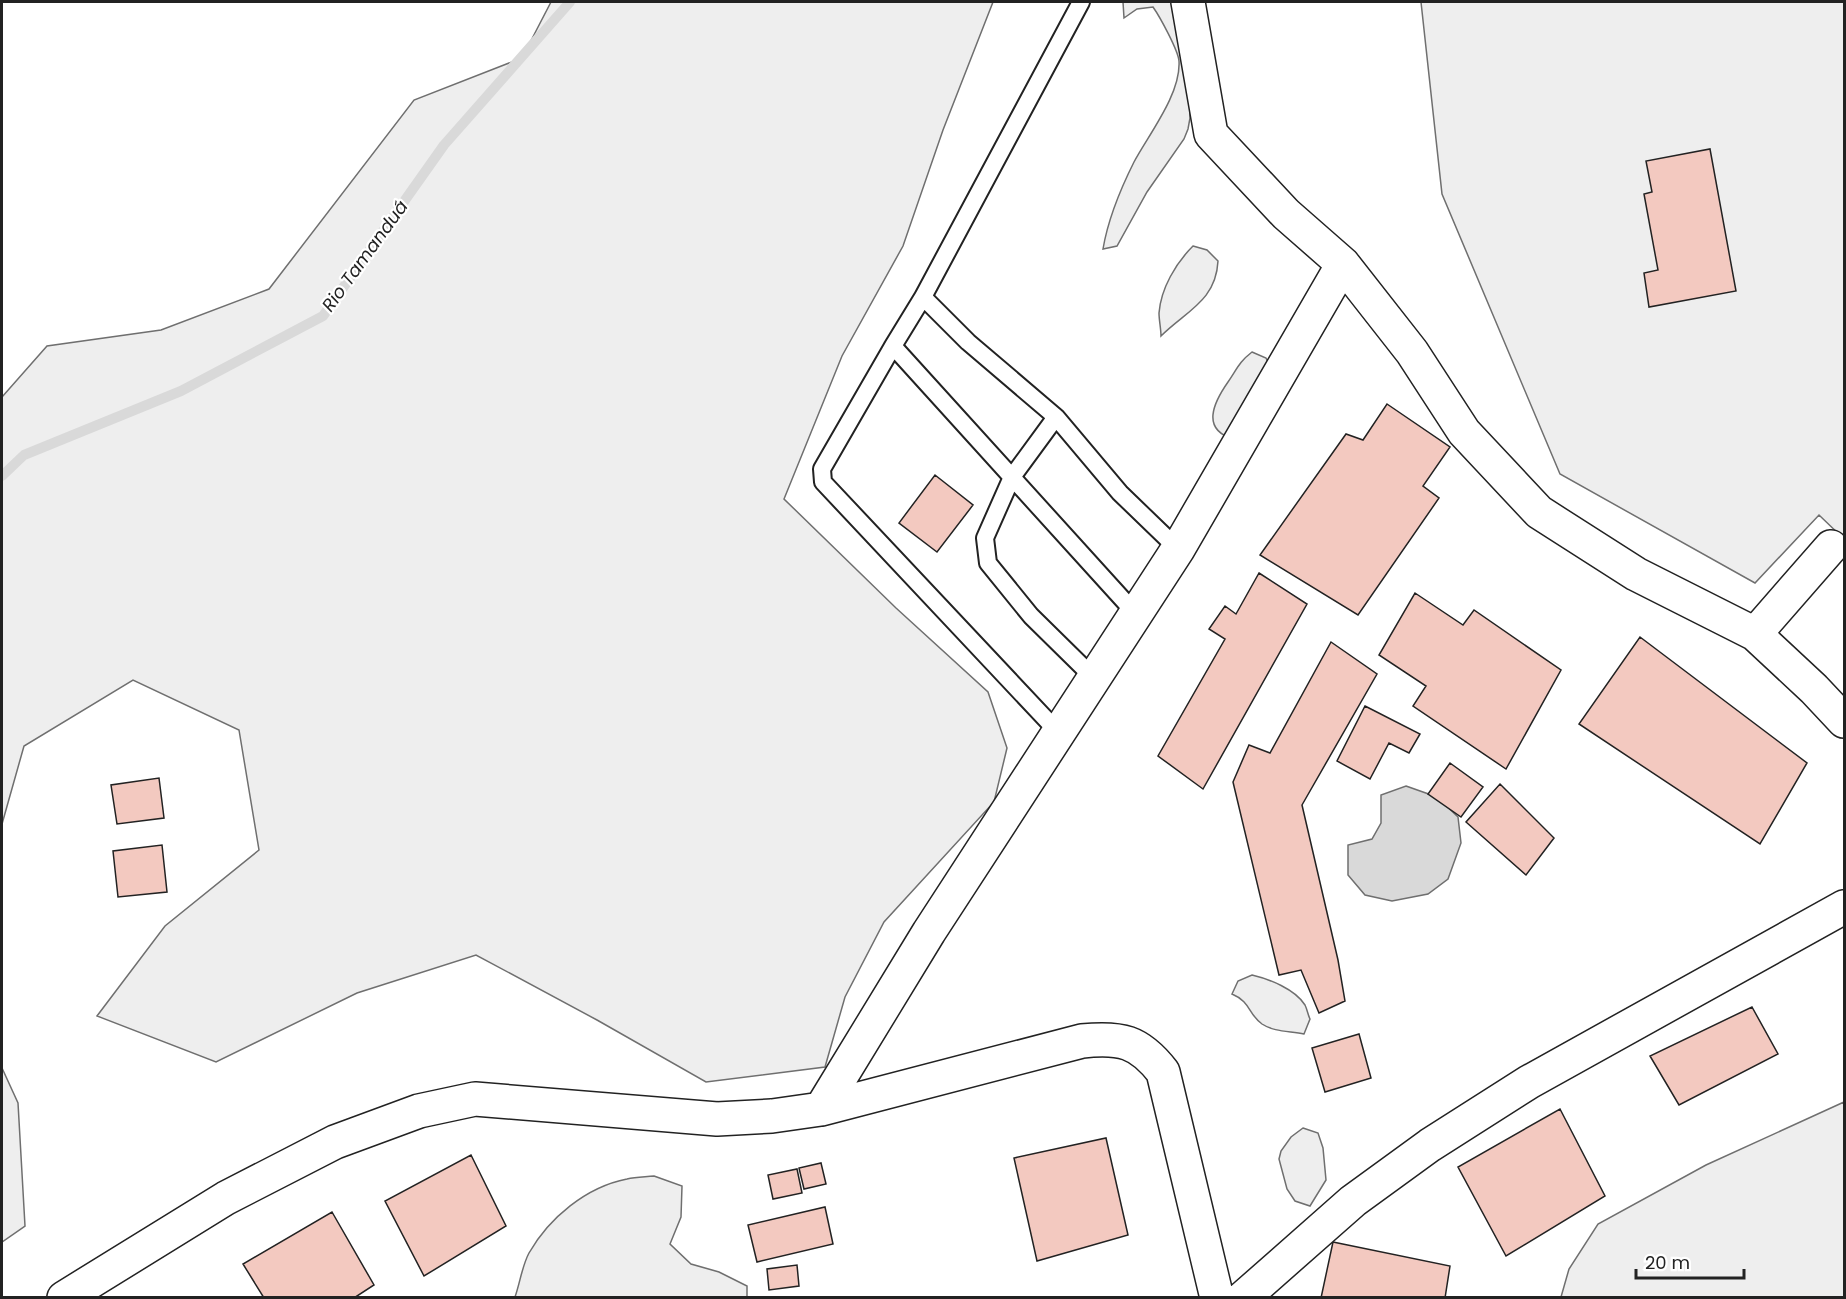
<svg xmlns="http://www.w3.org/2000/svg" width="1846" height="1299" font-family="Poppins,sans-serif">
<rect width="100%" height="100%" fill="#fff"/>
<!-- green -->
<path fill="#eee" stroke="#6f6f6f" stroke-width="1.5" d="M551 2H993L943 130 903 246 842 356 784 499 896 608 988 692 1007 748 994 802 884 922 845 997 825 1067 706 1082 597 1020 476 955 357 993 216 1062 97 1016 165 926 259 850 239 730 133 680 24 746 2 824V397L47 346 161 330 269 289 414 100 522 58Z
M1123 2H1172L1189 86 1190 118 1188 129 1184 139 1147 192 1117 246 1103 249C1108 219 1120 190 1134 162 1149 134 1181 94 1179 61 1178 50 1160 17 1153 7L1137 9 1124 18Z
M1421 2H1844V539L1819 515 1755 583 1560 474 1442 194Z
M1193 246 1207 250 1218 261C1216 301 1186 311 1161 336 1161 329 1159 320 1159 313 1161 288 1176 263 1193 246Z
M1252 352 1266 358 1272 371 1234 439C1200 430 1214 402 1228 382 1237 369 1239 362 1252 352Z
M1252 975C1269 979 1295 989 1305 1005 1307 1009 1308 1015 1310 1019L1304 1034C1290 1031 1274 1032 1262 1024 1248 1014 1251 1002 1232 994L1238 981Z
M2 1068 18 1103 25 1226 2 1242Z
M1844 1102V1297H1561L1569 1269 1598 1224 1706 1165Z
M1303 1128 1318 1133 1323 1148 1326 1180 1310 1206 1295 1201 1287 1189 1279 1159 1281 1151 1291 1137Z
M654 1176 682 1186 681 1217 670 1244 691 1264 719 1272 747 1286V1297H515C520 1283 522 1266 529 1253 549 1218 586 1187 627 1179 636 1177 645 1177 654 1176Z"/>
<!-- water -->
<path fill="#d9d9d9" stroke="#6f6f6f" stroke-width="1.5" d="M1406 786 1437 797 1458 817 1461 843 1448 879 1428 894 1392 901 1365 895 1348 875V845L1372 839 1381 823V795Z"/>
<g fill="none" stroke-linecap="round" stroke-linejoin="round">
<!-- stream -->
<path stroke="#d9d9d9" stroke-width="10" d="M2 476 24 455 181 391 323 316 444 145 570 2"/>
</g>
<!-- building -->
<path fill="#f3c9c0" stroke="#222" stroke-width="1.5" d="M1710 149 1736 291 1649 307 1644 273 1658 270 1644 194 1652 192 1646 161Z
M1387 404 1450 447 1423 486 1439 498 1358 615 1260 555 1346 434 1363 440Z
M935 475 973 505 937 552 899 523Z
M1259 573 1307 604 1203 789 1158 756 1225 639 1209 629 1225 606 1236 614Z
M1415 593 1463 625 1474 610 1561 670 1506 769 1413 706 1426 686 1379 655Z
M1640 637 1807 763 1760 844 1579 724Z
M1331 642 1377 674 1302 805 1338 960 1345 1001 1319 1013 1301 970 1279 975 1233 782 1249 745 1270 753Z
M1365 706 1420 734 1409 753 1389 743 1370 779 1337 761Z
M1450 763 1483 787 1461 817 1428 794Z
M159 778 164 818 117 824 111 785Z
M1500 784 1554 838 1526 875 1466 822Z
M162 845 167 892 118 897 113 851Z
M1752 1007 1778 1054 1679 1105 1650 1056Z
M1359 1034 1371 1078 1325 1092 1312 1048Z
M1560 1109 1605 1196 1506 1256 1458 1167Z
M1106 1138 1128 1235 1037 1261 1014 1158Z
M471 1155 506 1226 424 1276 385 1201Z
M821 1163 826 1184 804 1189 799 1168Z
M797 1169 802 1193 773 1199 768 1175Z
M825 1207 833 1244 757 1262 748 1225Z
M332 1212 374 1285 354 1298H264L243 1264Z
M1333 1242 1450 1266 1445 1298H1321Z
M797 1265 799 1286 769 1290 767 1269Z"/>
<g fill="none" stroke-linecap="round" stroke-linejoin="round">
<defs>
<path id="lane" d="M923 297 968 342 1056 417 1120 493 1178 549
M893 346 1136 614
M1056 417 1012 477 985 538 988 563 1031 616 1094 678
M1058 732 823 482 822 469 893 346 923 297 1081 2"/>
<path id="street" d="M1188 2 1211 134 1286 214 1343 264 1412 352 1464 432 1539 512 1636 574 1755 634 1814 689 1844 721
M1755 634 1831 547
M821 1109 929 932 1178 549 1343 264
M64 1298 226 1198 335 1142 419 1111 475 1099 717 1119 772 1116 821 1109 1082 1041C1121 1037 1139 1041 1163 1072L1217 1298
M1243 1298 1353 1201 1430 1145 1529 1082 1844 907"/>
</defs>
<!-- lane casing -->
<use href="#lane" stroke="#222" stroke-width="20"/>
<!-- street casing -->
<use href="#street" stroke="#222" stroke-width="36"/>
<!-- lane -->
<use href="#lane" stroke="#fff" stroke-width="16"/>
<!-- street -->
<use href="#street" stroke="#fff" stroke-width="33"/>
</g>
<g text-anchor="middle" stroke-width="4.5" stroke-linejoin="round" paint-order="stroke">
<!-- water labels -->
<g font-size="18" font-style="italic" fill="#222" stroke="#fff">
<text transform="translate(365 256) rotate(-54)" y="6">Rio Tamanduá</text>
</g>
</g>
<!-- border -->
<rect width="1846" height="1299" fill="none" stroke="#222222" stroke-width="6"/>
<!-- scale -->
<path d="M1636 1269v9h108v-9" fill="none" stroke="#222222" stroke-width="3"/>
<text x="1645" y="1269" font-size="18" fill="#222222" stroke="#ffffff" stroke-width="4.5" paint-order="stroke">20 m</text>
</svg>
